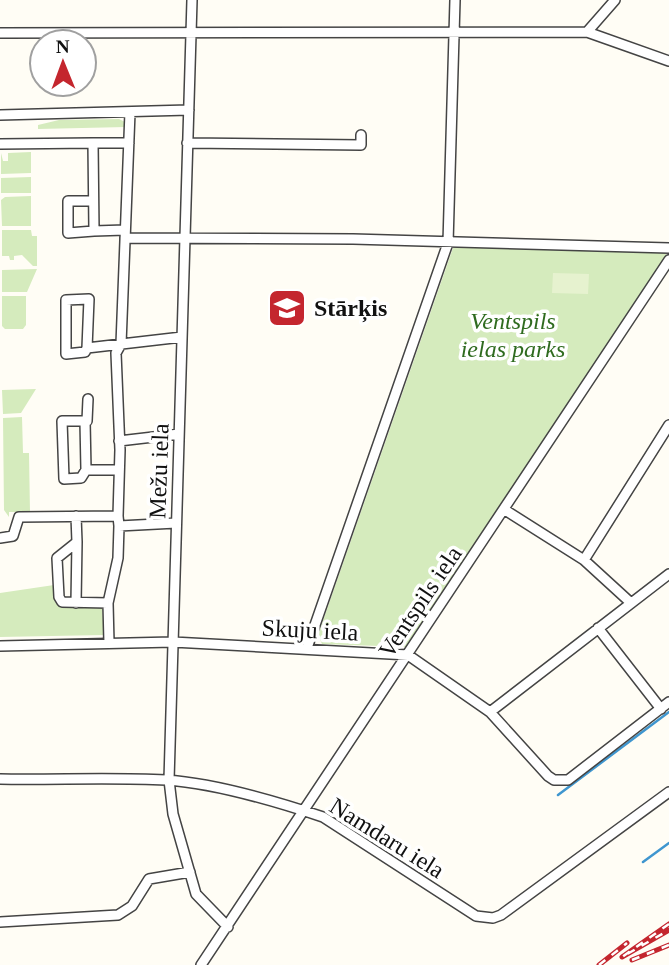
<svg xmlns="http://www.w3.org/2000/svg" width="669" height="965" font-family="Georgia,serif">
<rect width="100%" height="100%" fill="#fffdf5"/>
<!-- green -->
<path fill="#d5ebbd" d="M119 119 125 122 126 127 38 129V125L59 120Z
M31 152V173L1 174V153L3 161H8V153Z
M31 177V193H1V178Z
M31 196V226H2L1 200 5 197Z
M2 230H31L32 236H37V266H33L22 255 14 256V260H10L9 256H2Z
M458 246 662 251 666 254V258L408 647 322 644 318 635 453 248Z
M37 269 27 292H2V270Z
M2 296H26V325L23 329H5L2 326Z
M36 389 21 413 3 414 2 390Z
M22 417 23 453H29L30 512H9V517L4 510 3 418Z
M54 585 57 605 102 607 104 635 0 637V593Z"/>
<!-- pitch -->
<path fill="#e6f2cf" d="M553 273 589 274 588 294 552 293Z"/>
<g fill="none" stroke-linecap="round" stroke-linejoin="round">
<!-- stream -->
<path stroke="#3f96cf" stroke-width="2.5" d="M558 795 669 712
M643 862 669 843"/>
<defs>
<path id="minor" d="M192 0 169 780 173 814 196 894 228 927
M587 32 615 0
M0 33 587 32 669 61
M0 115 189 110
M93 143H129
M187 143 361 145V135
M0 144 93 143 94 231 125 230
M93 201H68V233L94 231
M125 238 353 239 669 248
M87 348 89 299 66 300V354L85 352 87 348 182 337
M85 421 86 470 81 478 64 479 62 421H87L88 399
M119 441 179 434
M86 470H119
M505 510 584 560 631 603
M76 516 77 542 57 558 59 597 62 602 108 603 118 558 119 526
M118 516 120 450 116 353 121 344 130 112
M0 538 13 536 19 517 118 516 119 526 176 523
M584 560 669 425
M76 603 77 542
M108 603 109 643
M598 628 661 709
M0 646 173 642 408 655 490 712 548 776 554 780H568L669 702
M307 648 448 243 455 0
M490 712 669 574
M0 779C55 780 111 777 166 780 213 783 278 802 323 817L476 916 493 918 501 915 669 792
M0 922 118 915 132 906 149 879 190 872
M201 965 669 260"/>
</defs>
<!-- minor casing -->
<use href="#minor" stroke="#444" stroke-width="12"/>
<!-- minor -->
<use href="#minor" stroke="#fff" stroke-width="9"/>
<defs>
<path id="rail" d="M669 924 622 957 669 930
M632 960 669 945
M599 965 627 943"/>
</defs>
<!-- rail casing -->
<use href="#rail" stroke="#c4262e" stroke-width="5"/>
<!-- rail -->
<use href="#rail" stroke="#fff" stroke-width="2.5" stroke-dasharray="8" stroke-linecap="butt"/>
</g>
<!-- icons -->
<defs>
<symbol id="school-square" viewBox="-11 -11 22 22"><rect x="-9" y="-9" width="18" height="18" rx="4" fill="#c4262e" stroke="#fff"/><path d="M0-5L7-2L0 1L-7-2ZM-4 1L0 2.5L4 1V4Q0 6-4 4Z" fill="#fff"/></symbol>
</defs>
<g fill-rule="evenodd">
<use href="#school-square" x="265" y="286" width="44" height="44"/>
</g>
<g text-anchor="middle" stroke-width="7" stroke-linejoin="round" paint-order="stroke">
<!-- poi labels -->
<g font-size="24" font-weight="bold" fill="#111" stroke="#fff" text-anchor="start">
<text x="314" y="316">Stārķis</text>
</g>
<!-- park labels -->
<g font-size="24" font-style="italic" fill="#2f6b1f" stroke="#fff">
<text x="513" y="329">Ventspils<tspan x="513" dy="28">ielas parks</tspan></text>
</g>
<!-- street labels -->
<g font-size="24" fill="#111" stroke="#fff">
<text transform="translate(159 471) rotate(-88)" y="8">Mežu iela</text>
<text transform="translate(420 602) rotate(-56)" y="8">Ventspils iela</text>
<text transform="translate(310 630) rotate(3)" y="8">Skuju iela</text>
<text transform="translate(387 838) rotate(32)" y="8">Namdaru iela</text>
</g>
</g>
<!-- north arrow -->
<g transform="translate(63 63) rotate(359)"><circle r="33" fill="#ffffff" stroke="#a0a0a0" stroke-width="2"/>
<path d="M0-5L12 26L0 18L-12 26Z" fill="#c4262e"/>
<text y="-10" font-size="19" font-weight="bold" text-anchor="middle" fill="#111111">N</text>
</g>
</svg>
